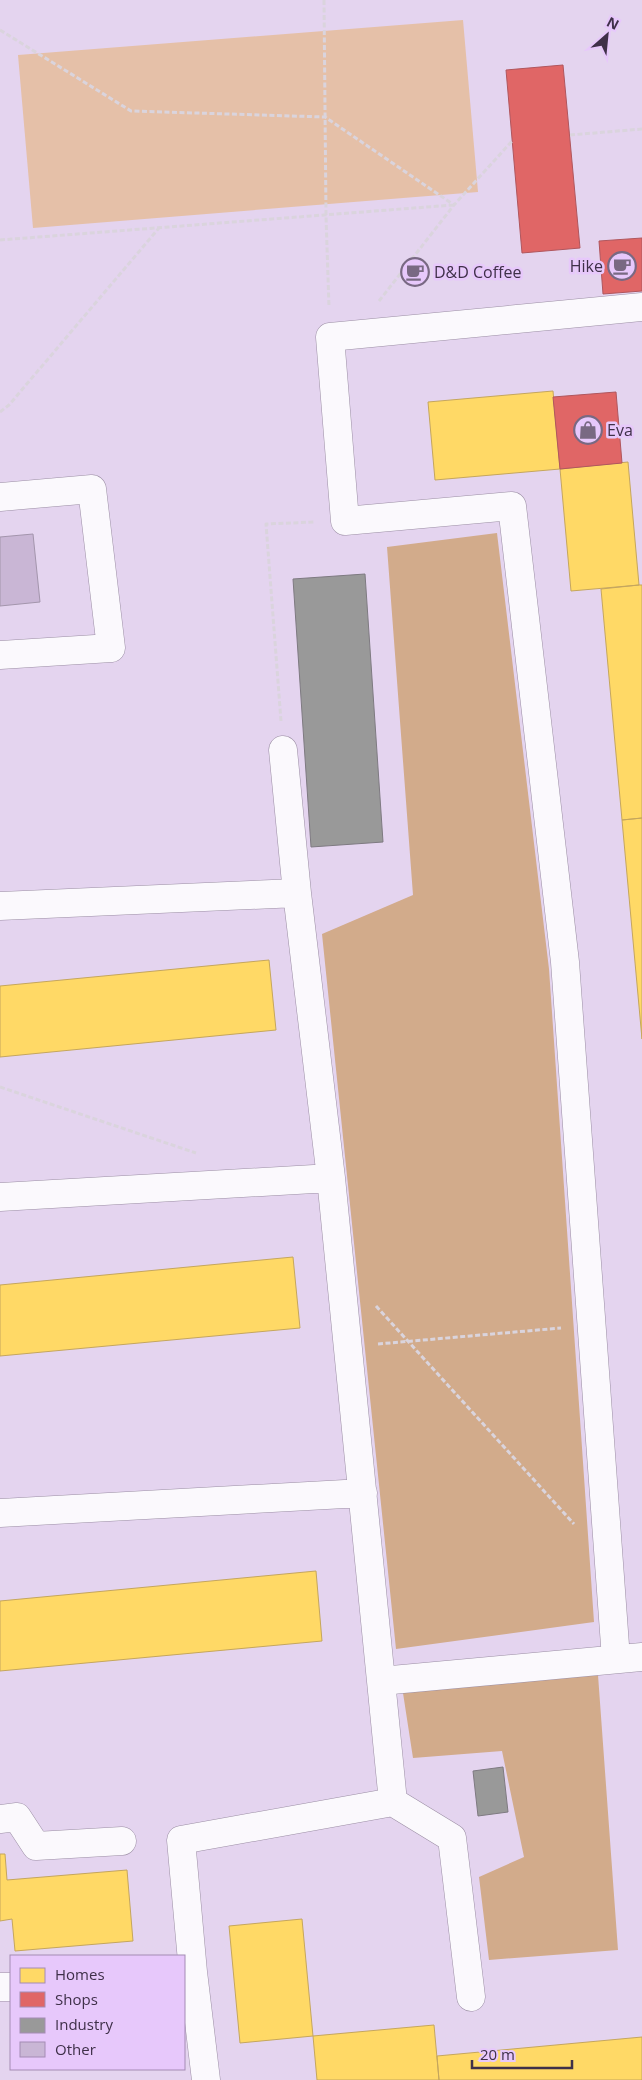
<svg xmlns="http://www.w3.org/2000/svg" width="642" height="2080" font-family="'Open Sans',sans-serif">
<rect width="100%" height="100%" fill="#e4d4ef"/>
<!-- green -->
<path fill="#e5c0a8" d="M463 20 478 192 33 228 18 55Z"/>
<!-- forest -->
<path fill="#d2ab8b" d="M497 533 549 969 594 1622 396 1649 322 934 413 895 387 547Z
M598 1675 618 1950 489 1960 479 1877 524 1857 502 1751 413 1758 403 1693Z"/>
<!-- homes -->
<path fill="#ffd966" stroke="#c5a65d" d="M553 391 560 469 435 480 428 402Z
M628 462 639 585 571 591 560 469Z
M639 585H642V818L622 820 601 589Z
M642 818V1039L622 820Z
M269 960 276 1030 0 1057V986Z
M293 1257 300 1328 0 1356V1285Z
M316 1571 322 1641 0 1671V1601Z
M0 1854H5L7 1880 127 1870 133 1941 15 1951 12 1919 0 1921Z
M302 1919 313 2036 240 2043 229 1926Z
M434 2025 439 2080H317L313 2036Z
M642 2037V2080H439L437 2056Z"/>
<!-- shops -->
<path fill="#e06666" stroke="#b0565d" d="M563 65 580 248 522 253 506 70Z
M642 238V291L603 294 599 241Z
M616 392 622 463 560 469 553 397Z"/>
<!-- industry -->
<path fill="#999" stroke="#7e7a81" d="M365 574 383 842 311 847 293 579Z
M503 1767 508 1812 478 1816 473 1771Z"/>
<!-- building -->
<path fill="#c9b6d5" stroke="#a395ac" d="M33 534 40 602 0 606V537Z"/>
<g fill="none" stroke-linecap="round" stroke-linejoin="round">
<defs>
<path id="minor" d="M0 497 92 489 111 648 0 655
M283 750 297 893 331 1178 381 1681
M0 906 297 893
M0 1197 331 1178
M0 1513 363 1493
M616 1659 565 962 512 506 345 521 330 337 642 307
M393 1802 452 1838 471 1997
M0 1819 17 1817 36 1846 122 1841
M193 1972 181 1840 393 1802 381 1681 642 1657
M184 1973 193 1972 206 2080
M0 1987H11"/>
</defs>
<!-- minor casing -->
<use href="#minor" stroke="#9b8ea4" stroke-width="29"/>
<!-- path -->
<path stroke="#dad4dd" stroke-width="3" stroke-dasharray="5 2.5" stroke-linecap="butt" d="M324 0 326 216 329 307
M0 30 131 111 325 117 454 205
M570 135 642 129
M0 240 453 205
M379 301 454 205 513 140
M0 412 9 405 159 228
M281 721 266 524 315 522
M0 1087 196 1153
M376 1306 574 1524
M378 1344 561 1328"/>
<!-- minor -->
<use href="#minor" stroke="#fbf9fd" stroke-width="28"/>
</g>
<!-- icons -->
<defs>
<symbol id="cafe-ring" viewBox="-11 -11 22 22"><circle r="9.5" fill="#e7c8fb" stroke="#796983" stroke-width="1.5"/><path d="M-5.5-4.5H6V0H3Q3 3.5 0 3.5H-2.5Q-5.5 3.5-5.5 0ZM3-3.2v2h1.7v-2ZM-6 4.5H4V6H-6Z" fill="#796983"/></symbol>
<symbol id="shop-ring" viewBox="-11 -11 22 22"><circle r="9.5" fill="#e7c8fb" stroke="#796983" stroke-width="1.5"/><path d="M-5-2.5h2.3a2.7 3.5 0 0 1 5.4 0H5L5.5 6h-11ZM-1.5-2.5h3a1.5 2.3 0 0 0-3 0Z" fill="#796983"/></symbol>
</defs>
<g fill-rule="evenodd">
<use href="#cafe-ring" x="606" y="250" width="32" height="32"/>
<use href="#cafe-ring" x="399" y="256" width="32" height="32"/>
<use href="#shop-ring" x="572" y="414" width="32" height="32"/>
</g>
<g text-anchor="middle" stroke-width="5" stroke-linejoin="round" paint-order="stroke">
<!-- poi labels -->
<g font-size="16" fill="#3f3049" stroke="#e7c8fb" text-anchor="start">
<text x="603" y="272" text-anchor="end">Hike</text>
<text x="434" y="278">D&amp;D Coffee</text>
<text x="607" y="436">Eva</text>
</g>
</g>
<!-- legend -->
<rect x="10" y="1955" width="175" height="115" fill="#e7c8fb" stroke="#a48bb4"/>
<rect x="20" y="1968" width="25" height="15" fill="#ffd966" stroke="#a48bb4"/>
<text x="55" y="1980" font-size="15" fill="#3f3049">Homes</text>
<rect x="20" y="1992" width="25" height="15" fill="#e06666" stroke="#a48bb4"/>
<text x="55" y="2005" font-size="15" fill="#3f3049">Shops</text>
<rect x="20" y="2018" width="25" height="15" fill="#999999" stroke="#a48bb4"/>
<text x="55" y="2030" font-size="15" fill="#3f3049">Industry</text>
<rect x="20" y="2042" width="25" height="15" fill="#c9b6d5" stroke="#a48bb4"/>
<text x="55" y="2055" font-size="15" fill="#3f3049">Other</text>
<!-- north arrow -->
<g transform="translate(607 35) rotate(27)" stroke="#e7c8fb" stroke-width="4" paint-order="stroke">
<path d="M0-4L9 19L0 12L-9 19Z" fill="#3f3049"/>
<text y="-8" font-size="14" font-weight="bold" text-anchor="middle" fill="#3f3049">N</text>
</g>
<!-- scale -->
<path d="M472 2060v8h100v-8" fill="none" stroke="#3f3049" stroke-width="2.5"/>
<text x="480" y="2060" font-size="15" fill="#3f3049" stroke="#e7c8fb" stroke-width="4" paint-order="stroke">20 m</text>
</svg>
